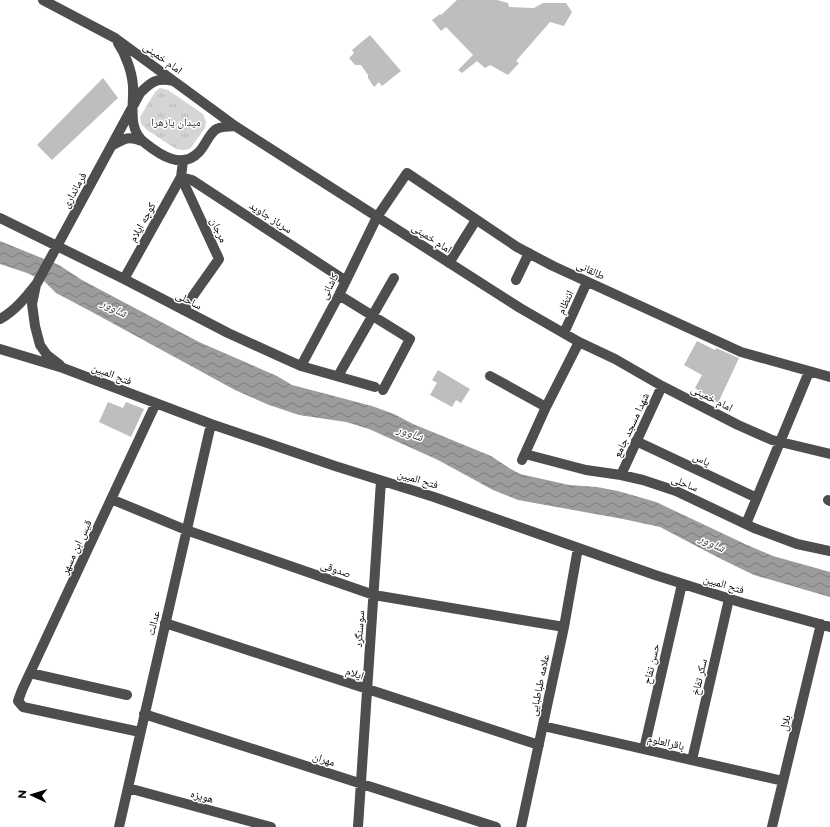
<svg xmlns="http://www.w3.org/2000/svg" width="830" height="827" font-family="Montserrat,'Noto Naskh Arabic',sans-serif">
<defs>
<pattern id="park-tufts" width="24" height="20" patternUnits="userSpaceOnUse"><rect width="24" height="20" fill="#d5d5d5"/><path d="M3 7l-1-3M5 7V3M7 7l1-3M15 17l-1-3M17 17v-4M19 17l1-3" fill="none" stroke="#b5b5b5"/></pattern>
<pattern id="water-waves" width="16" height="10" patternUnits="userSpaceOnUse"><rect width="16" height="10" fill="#9c9c9c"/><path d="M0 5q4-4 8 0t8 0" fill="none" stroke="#7d7d7d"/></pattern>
</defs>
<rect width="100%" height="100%" fill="#fff"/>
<!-- park -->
<path fill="url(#park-tufts)" d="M160 88 168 90 203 114 206 122 205 128 190 149 184 150 176 149 147 130 141 124 140 117 155 92Z"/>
<!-- water -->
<path fill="url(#water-waves)" d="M0 241 59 265 82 280 199 342 277 376 292 385 372 406 394 414 413 424 491 456 509 468 520 474 569 485 597 487 618 491 656 502 745 544 773 556 830 572V597L754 575 721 559 660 527 623 519 518 500 493 490 438 460 369 429 346 422 299 415 269 405 235 390 92 312 56 293 44 281 27 273 0 264Z"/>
<!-- building -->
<path fill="#bebebe" d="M457 0H497L508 3 509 7 534 8 543 3H566L572 12 564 26 550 22 516 61 519 63 508 75 490 65 485 68 477 61 462 73 458 70 473 55 446 27 441 31 432 20 440 14 441 15Z
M370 35 401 71 382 86 379 82 374 87 368 78V75L361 65H355L349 58 354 53 352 50Z
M103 78 118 98 52 160 37 145Z
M697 341 715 350 716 348 739 358 718 403 695 388 702 375 684 365Z
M438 370 470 389 461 403 456 400 452 407 430 395 437 383 432 380Z
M108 402 123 408 126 402 144 409 131 437 99 422Z"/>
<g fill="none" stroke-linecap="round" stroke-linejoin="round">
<!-- minor -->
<path stroke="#4e4e4e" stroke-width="10" d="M43 0 115 38 235 126 520 308 579 342 615 359 662 386 738 425 772 440 830 454
M118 43C126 55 132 72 133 86 134 106 127 129 145 143 160 155 182 170 199 152 205 146 208 136 215 130 220 126 229 127 235 126
M113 145C125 138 128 136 142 141
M181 177 192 180 346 281
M181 177 219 259 183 310
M0 218 124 279 228 333 283 358 301 366 375 387
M449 263 476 220
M124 279 181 177 183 161
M516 280 529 253
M36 285 32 304 35 326 40 345 47 355 60 365
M339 295 410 339 383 390
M0 319C15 311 26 297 37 283L140 93C151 82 157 77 173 81
M564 333 587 282
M0 349 63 368 211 424 335 466 434 497 655 575 743 603 830 627
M301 366 339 295 377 217 407 173 517 247 553 266 741 352 830 377
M338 376 394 278
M490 376 546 407
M636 441 757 498
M525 454 586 470 621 475 643 480 676 491 754 528 797 544 830 551
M522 460 546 407 579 342
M621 475 662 386
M111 499 186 530 374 595 564 627
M828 500 830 501
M746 524 809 372
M165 623 539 745
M30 673 127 695
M144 714 496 827
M543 726 783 781
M140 732 23 707 18 701 22 690 156 403
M644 749 682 584
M692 760 729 599
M128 788 271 827
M119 827 211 424
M358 827 381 481
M521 827 564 627 578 548
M772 827 821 624"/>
</g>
<g text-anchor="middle" stroke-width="3" stroke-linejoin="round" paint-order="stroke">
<!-- street labels -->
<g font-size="11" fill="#000" stroke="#fff">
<text transform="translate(163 58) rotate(36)" y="4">امام خمینی</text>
<text transform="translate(74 190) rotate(-61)" y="4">فرمانداری</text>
<text transform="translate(271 217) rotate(33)" y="4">سرباز جاوید</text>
<text transform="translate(142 222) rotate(-61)" y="4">کوچه ایلام</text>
<text transform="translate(219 230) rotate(65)" y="4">مرجان</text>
<text transform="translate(432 238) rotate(33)" y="4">امام خمینی</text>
<text transform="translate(591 270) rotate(25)" y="4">طالقانی</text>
<text transform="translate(329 286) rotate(-63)" y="4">کاشانی</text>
<text transform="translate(189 300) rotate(27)" y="4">ساحلی</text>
<text transform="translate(565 302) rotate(-65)" y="4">انتظام</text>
<text transform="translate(112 374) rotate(21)" y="4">فتح المبین</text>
<text transform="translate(712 398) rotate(27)" y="4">امام خمینی</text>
<text transform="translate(631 425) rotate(-65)" y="4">شهدا مسجد جامع</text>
<text transform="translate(702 459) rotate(26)" y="4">یاس</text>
<text transform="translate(418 479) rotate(17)" y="4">فتح المبین</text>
<text transform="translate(685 483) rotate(22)" y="4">ساحلی</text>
<text transform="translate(76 547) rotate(-65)" y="4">قیس ابن مسهر</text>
<text transform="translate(336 569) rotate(19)" y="4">صدوقی</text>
<text transform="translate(724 584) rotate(17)" y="4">فتح المبین</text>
<text transform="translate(153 623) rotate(-77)" y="4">عدالت</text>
<text transform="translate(359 629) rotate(-86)" y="4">سوسنگرد</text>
<text transform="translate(651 664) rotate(-77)" y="4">حسن تفاح</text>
<text transform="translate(355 673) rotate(18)" y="4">ایلام</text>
<text transform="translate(699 677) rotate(-77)" y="4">سکر تفاخ</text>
<text transform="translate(539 685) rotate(-78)" y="4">علامه طباطبایی</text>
<text transform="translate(785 723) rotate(-77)" y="4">بلال</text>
<text transform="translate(666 742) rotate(13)" y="4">باقرالعلوم</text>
<text transform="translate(324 759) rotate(18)" y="4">مهران</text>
<text transform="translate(202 796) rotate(15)" y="4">هویزه</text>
</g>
<!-- park labels -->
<g font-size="11" fill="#2c2c2c" stroke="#fff">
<text x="176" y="126">میدان یازهرا</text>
</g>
<!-- water labels -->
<g font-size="12" font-style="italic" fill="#3d3d3d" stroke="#fff">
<text transform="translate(114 308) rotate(28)" y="4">شاوور</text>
<text transform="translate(410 433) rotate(20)" y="4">شاوور</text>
<text transform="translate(712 543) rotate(26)" y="4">شاوور</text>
</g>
</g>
<!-- north arrow -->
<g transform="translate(32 795) rotate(274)" stroke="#ffffff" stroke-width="3" paint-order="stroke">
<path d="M0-3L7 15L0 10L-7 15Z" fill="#000000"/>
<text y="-6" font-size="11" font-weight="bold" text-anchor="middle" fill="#000000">N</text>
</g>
</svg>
